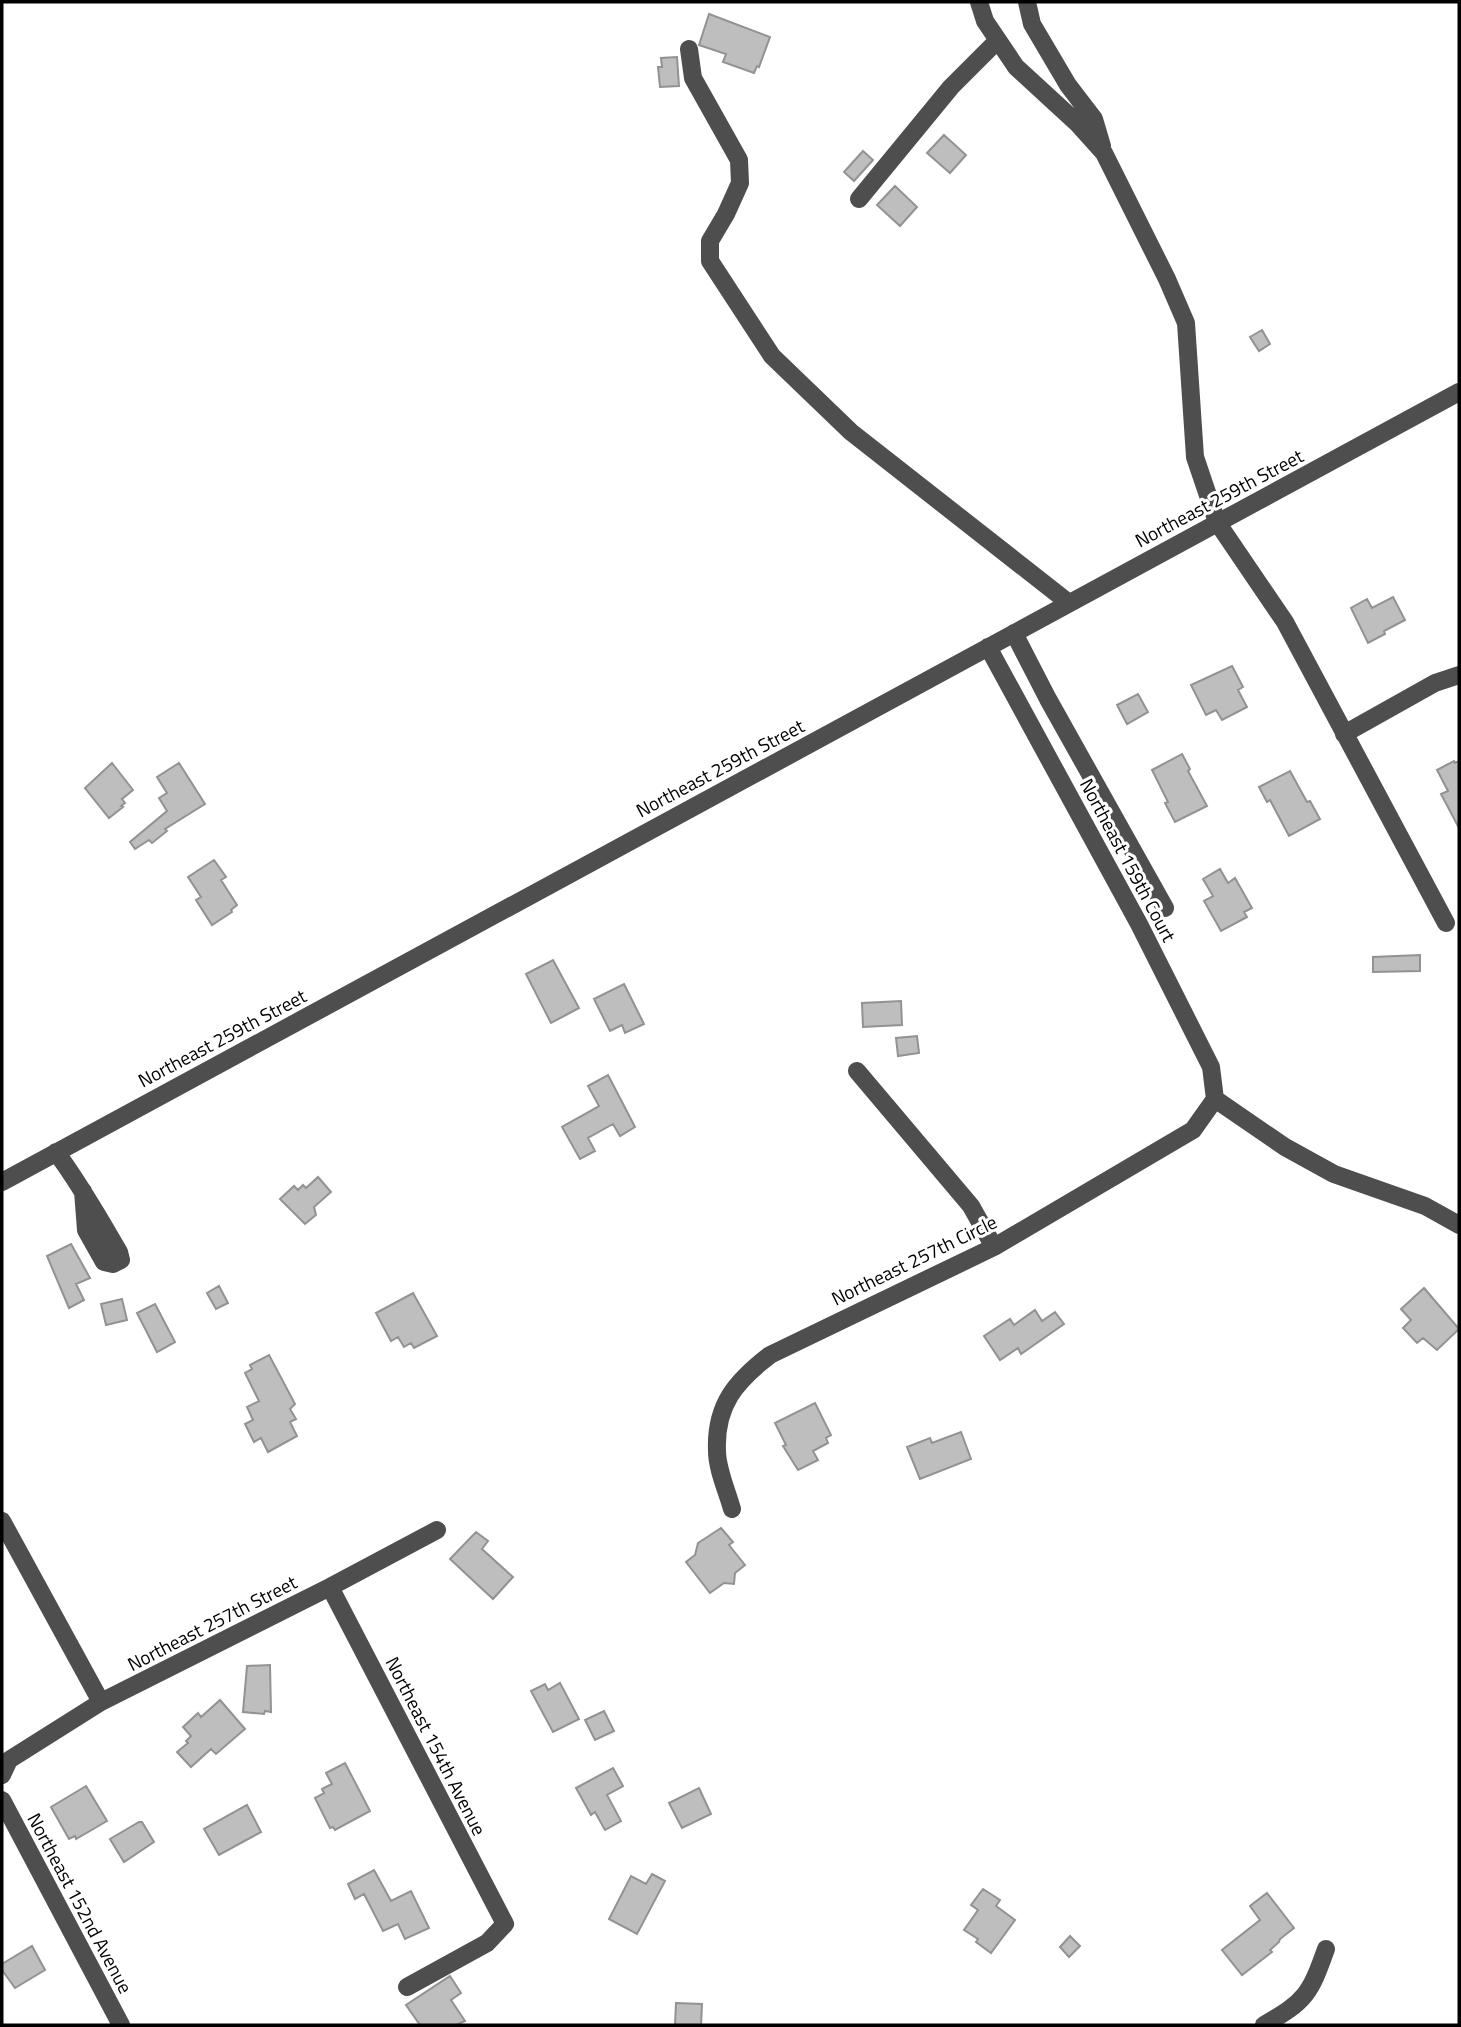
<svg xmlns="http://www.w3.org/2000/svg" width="1461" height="2027" font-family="'Titillium Web',sans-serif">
<rect width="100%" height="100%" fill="#fff"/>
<!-- building -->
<path fill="#bebebe" stroke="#929292" stroke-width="2" d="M709 14 770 37 759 67 757 66 754 73 723 62 726 54 699 45Z
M677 57 679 86 660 87 658 67H662L661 58Z
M944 135 966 155 950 173 927 153Z
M863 151 873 160 854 181 844 172Z
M895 186 917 207 900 226 877 205Z
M1262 330 1270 344 1259 351 1250 337Z
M1393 597 1405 620 1384 631 1385 634 1368 643 1351 608 1367 599 1372 608Z
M1232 666 1243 687 1238 690 1247 707 1222 720 1216 710 1206 715 1191 685Z
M1138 694 1148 712 1127 724 1117 705Z
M1182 754 1190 769 1188 771 1207 806 1175 822 1165 803 1168 802 1152 770Z
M1454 761 1455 763 1459 761V828L1441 794 1448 791 1437 770Z
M112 763 133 790 122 799 125 803 121 806 123 807 109 818 85 788Z
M179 763 205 804 165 829 167 831 152 843 149 840 135 849 130 842 167 811 159 798 167 793 157 777Z
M1290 771 1307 802 1310 801 1320 819 1289 836 1270 800 1267 802 1259 787Z
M214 860 226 877 221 880 237 905 231 910 232 912 212 925 196 900 201 897 188 877Z
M1220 869 1228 883 1235 878 1252 908 1244 912 1247 917 1221 931 1204 901 1213 896 1203 879Z
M1420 955V971L1373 972V957Z
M553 960 579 1008 551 1023 526 974Z
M624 984 644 1024 625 1033 622 1025 610 1031 594 999Z
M901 1001 902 1025 863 1027 862 1003Z
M917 1036 919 1053 898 1056 896 1038Z
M608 1075 635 1127 620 1136 613 1124 588 1138 595 1151 580 1159 562 1127 599 1106 588 1086Z
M318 1177 331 1192 314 1207 316 1215 305 1224 280 1199 294 1186 298 1190 303 1185 306 1188Z
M71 1244 90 1278 76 1284 84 1300 69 1308 47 1256Z
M219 1286 228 1303 216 1309 207 1293Z
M1424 1288 1459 1329 1437 1350 1423 1338 1417 1343 1403 1328 1411 1320 1401 1309Z
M413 1293 437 1336 414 1348 411 1343 404 1347 398 1337 391 1341 376 1313Z
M122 1299 127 1320 106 1325 101 1304Z
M155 1304 175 1342 157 1352 137 1313Z
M1035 1310 1042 1321 1055 1312 1064 1324 1021 1354 1018 1348 1000 1360 984 1336 1010 1319 1014 1325Z
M269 1355 295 1404 290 1409 296 1419 290 1422 297 1436 268 1452 261 1438 254 1442 245 1424 253 1420 247 1407 259 1401 245 1373 252 1369 250 1365Z
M815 1403 831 1435 826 1438 828 1443 813 1451 818 1460 798 1470 783 1446 786 1445 775 1423Z
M961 1432 971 1459 920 1479 907 1447 930 1438 932 1443Z
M721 1528 733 1542 729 1545 745 1565 735 1573 734 1584 724 1583 710 1593 686 1562 695 1555 698 1543Z
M476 1532 488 1541 482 1549 513 1577 493 1599 450 1559Z
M270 1665 271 1712 265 1711 264 1714 243 1712 247 1666Z
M560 1683 579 1719 553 1732 531 1691 545 1684 548 1690Z
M220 1700 245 1729 216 1754 211 1749 191 1767 177 1752 188 1743 186 1741 191 1736 183 1727 198 1713 201 1717Z
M604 1711 614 1731 595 1740 585 1720Z
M345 1763 370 1811 335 1830 333 1827 330 1828 315 1798 324 1793 322 1789 332 1784 326 1773Z
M613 1768 623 1786 607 1795 621 1821 605 1830 595 1812 591 1815 576 1788Z
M86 1786 107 1821 76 1839 75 1836 69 1839 51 1807Z
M699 1788 711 1814 682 1828 669 1803Z
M247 1805 261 1832 219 1855 204 1829Z
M139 1822H142L154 1842 124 1862 110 1839Z
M374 1870 391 1901 411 1891 429 1928 405 1939 398 1924 383 1931 364 1894 355 1899 348 1884Z
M652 1874 665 1881 637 1934 609 1919 631 1876 646 1884Z
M983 1889 1000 1900 996 1906 1015 1920 991 1953 976 1942 978 1939 964 1930 978 1910 971 1905Z
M1267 1893 1294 1928 1280 1939 1279 1942 1270 1950 1272 1952 1242 1975 1222 1950 1260 1920 1250 1906Z
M1070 1936 1080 1946 1069 1957 1060 1947Z
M32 1946 45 1970 15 1988 2 1970V1964Z
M450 1976 461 1993 451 2000 465 2021 456 2025H420L406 2005Z
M676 2003 702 2004 701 2025H675Z"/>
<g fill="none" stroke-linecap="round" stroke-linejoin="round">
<!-- minor -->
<path stroke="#4e4e4e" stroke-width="18" d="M979 2 985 21 1016 67 1077 123 1104 153 1167 279 1186 323 1195 457 1217 522 1285 622 1446 923
M1027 2 1032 24 1068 85 1094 119 1102 146
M689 49 693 78 739 160 740 183 726 214 710 241V261L772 356 851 432 1069 603
M859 199 951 87 998 40
M1014 633 1048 699 1165 908
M988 647 1139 924 1211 1067 1215 1099
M1344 734 1435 683 1459 675
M857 1071 971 1206 994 1247
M1215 1099 1285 1147 1334 1174 1425 1206 1459 1225
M56 1152C80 1184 99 1218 119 1252L121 1260 113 1264 104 1262 86 1230 83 1191
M2 1182 1459 392
M732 1509C727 1491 717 1469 717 1451 715 1405 736 1381 770 1355L994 1247 1193 1130 1215 1099
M2 1521 101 1702
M330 1587 505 1924 487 1943 407 1987
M2 1775 9 1760 101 1702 330 1587 437 1530
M2 1800 121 2025
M1264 2025C1306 2001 1310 1994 1326 1949"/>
</g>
<g text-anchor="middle" stroke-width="6" stroke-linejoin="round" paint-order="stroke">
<!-- street labels -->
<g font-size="19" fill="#000" stroke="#fff">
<text transform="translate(1219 498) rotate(-28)" y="7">Northeast 259th Street</text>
<text transform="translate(720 768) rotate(-28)" y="7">Northeast 259th Street</text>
<text transform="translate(1128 860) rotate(62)" y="7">Northeast 159th Court</text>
<text transform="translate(222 1038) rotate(-28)" y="7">Northeast 259th Street</text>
<text transform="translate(914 1260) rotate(-26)" y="7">Northeast 257th Circle</text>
<text transform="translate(212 1623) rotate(-27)" y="7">Northeast 257th Street</text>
<text transform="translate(436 1746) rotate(63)" y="7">Northeast 154th Avenue</text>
<text transform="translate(80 1903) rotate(62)" y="7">Northeast 152nd Avenue</text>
</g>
</g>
<!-- border -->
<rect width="1461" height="2027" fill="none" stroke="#000000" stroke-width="7"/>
</svg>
